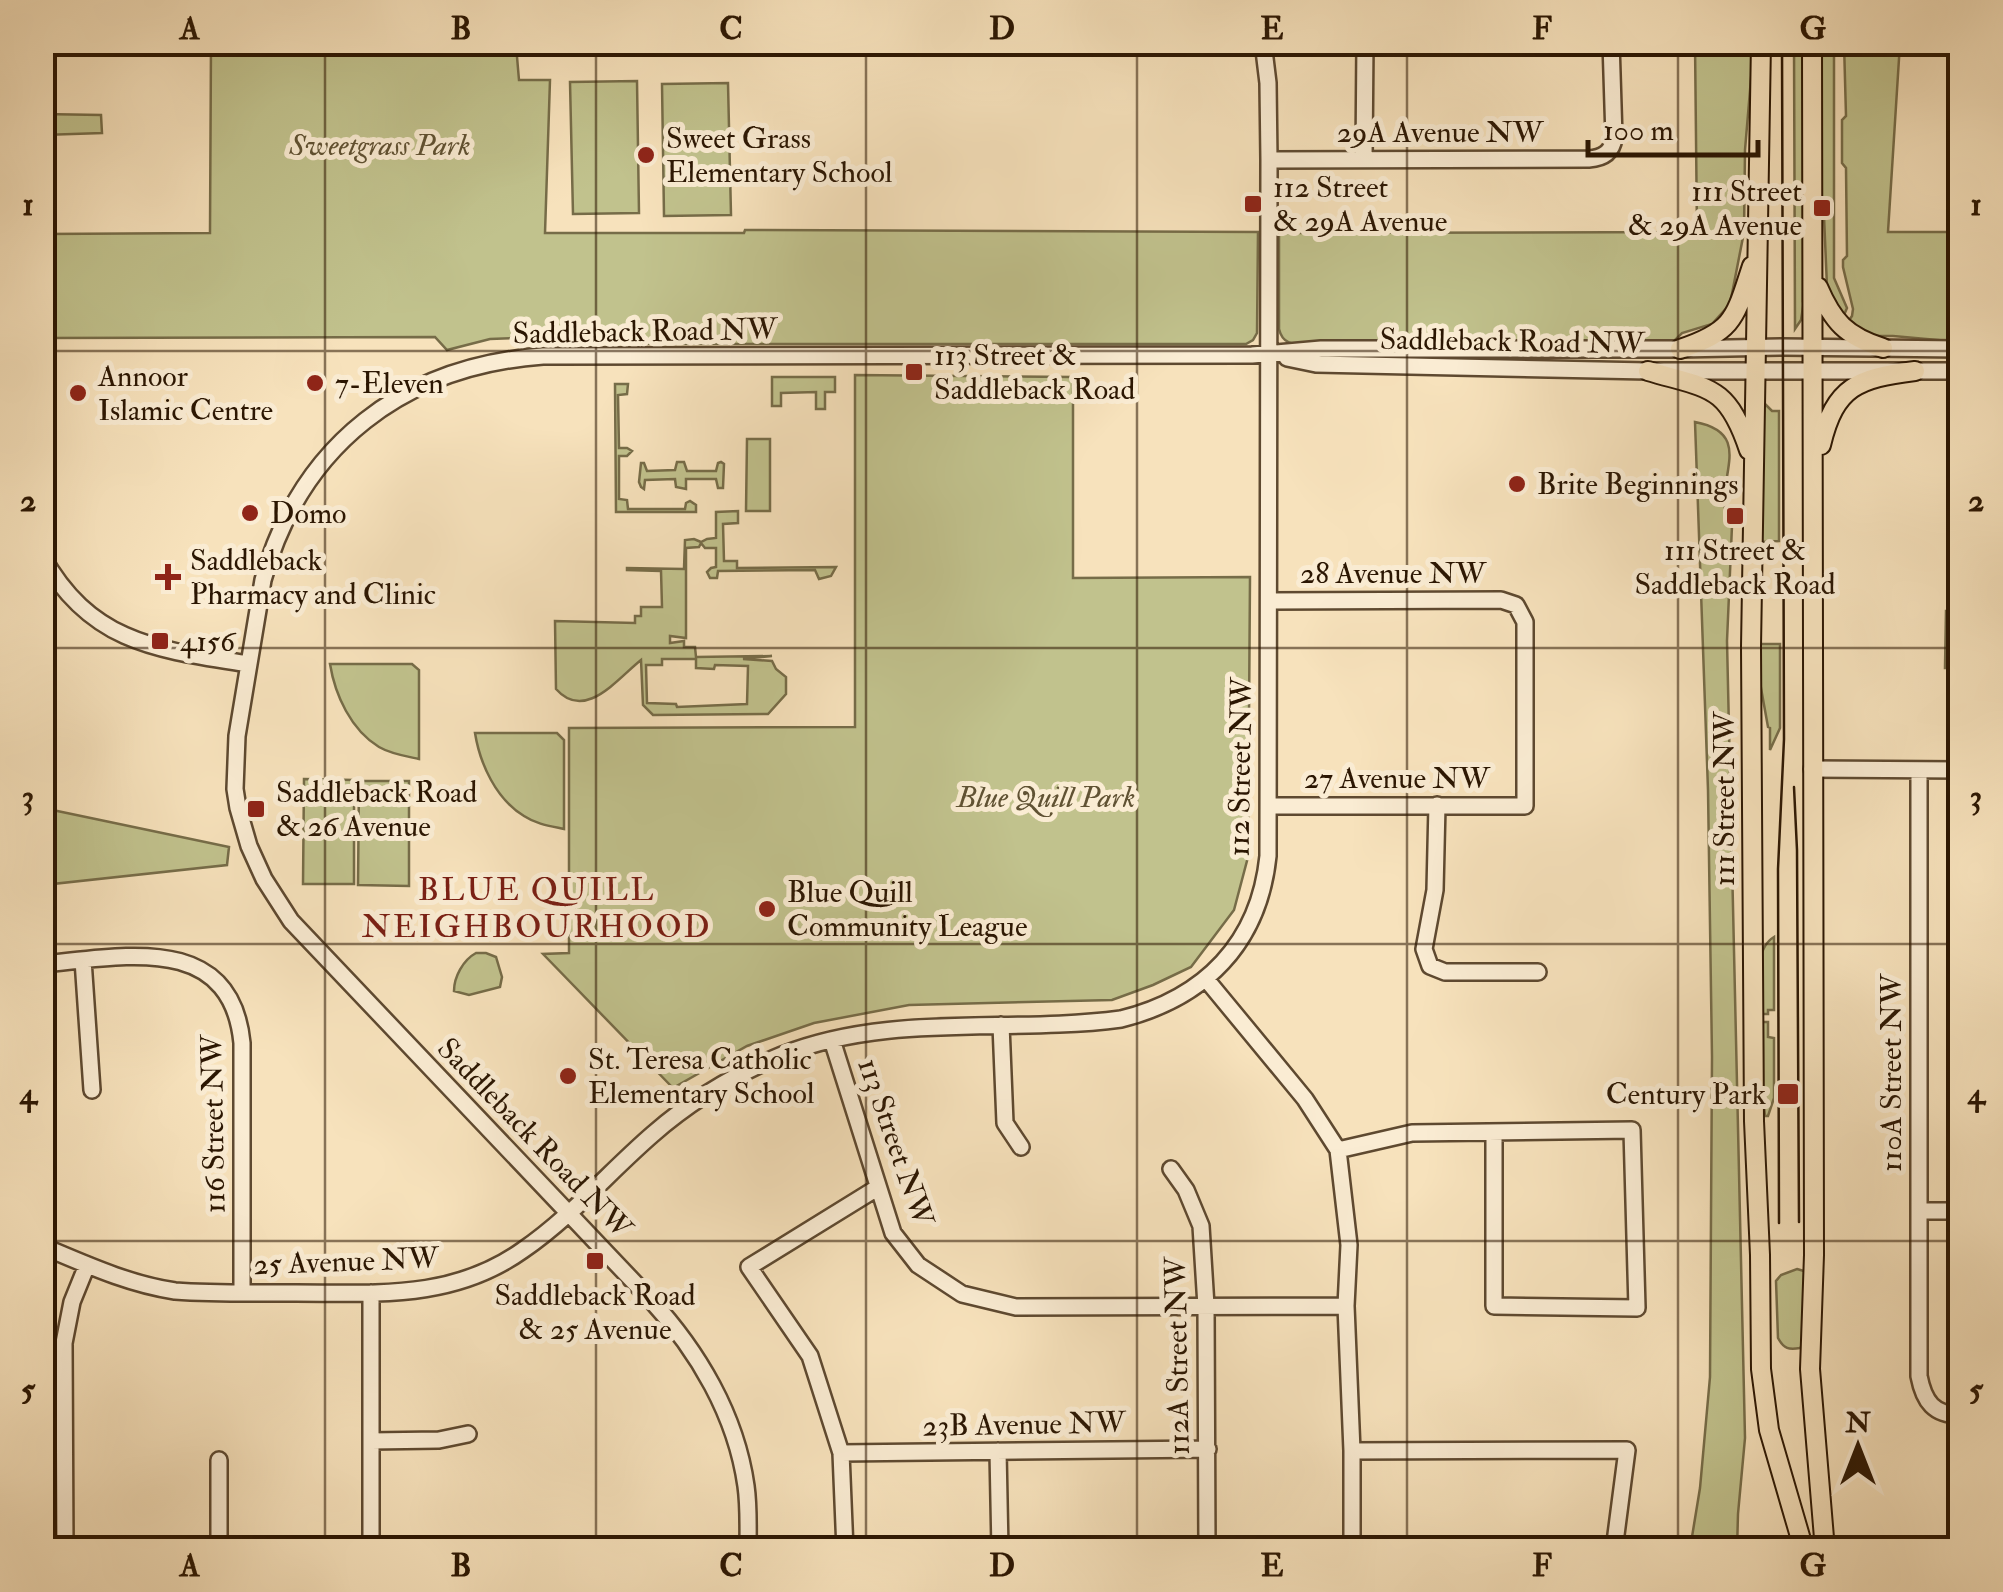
<svg xmlns="http://www.w3.org/2000/svg" width="2003" height="1592" font-family="'IM FELL Double Pica',serif">
<rect width="100%" height="100%" fill="#f7e2bc"/>
<filter id="stains"><feTurbulence type="fractalNoise" baseFrequency=".002" numOctaves="4"/><feColorMatrix values="0 0 0 0 .2 0 0 0 0 .09 0 0 0 0 .02 0 0 0 .5 -.17"/></filter>
<radialGradient id="worn" r=".72"><stop offset=".6" stop-color="#630" stop-opacity="0"/><stop offset="1" stop-color="#630" stop-opacity=".3"/></radialGradient>
<!-- green -->
<path fill="#c1c28d" stroke="#766c48" stroke-width="2.5" fill-rule="evenodd" d="M433 42 438 48 516 45 519 80H550L545 233H744L745 230 1258 232 1257 333 1253 340 1246 344H544L543 337 490 339 447 350 435 337 43 338V234L210 233 211 43Z
M1695 43H1754L1745 150 1744 232 1730 304 1712 324 1682 333 1672 343 1310 344C1295 344 1283 346 1279 329V233L1697 232Z
M1794 43H1805L1803 301H1804L1801 320 1795 329Z
M1820 43H1834V278L1847 308 1844 315 1839 314 1827 287 1824 216 1828 215V209L1819 208Z
M1844 43H1900L1888 232H1960V342L1893 336H1865L1847 323 1852 316 1853 309 1843 267V260L1847 256 1846 168 1842 163V120L1846 116Z
M637 81 639 213 573 214 570 82Z
M728 83 731 215 664 216 662 84Z
M42 114 101 115 102 133 43 135Z
M855 375 1073 377V578L1250 577 1248 857 1234 910 1191 967 1153 985 1112 1000 909 1005 814 1023 747 1046 673 1088 543 954 569 953V728L855 727Z
M772 377H835V392H825V409H816V392L781 393V406H772Z
M615 384H628L627 394 618 395 619 448H627L632 451 627 456H619V499L627 500 628 509H685L686 503 690 501 696 505V512H616Z
M1764 403 1772 411H1779V541L1761 542Z
M1695 422C1753 433 1719 474 1725 511 1725 515 1729 522 1732 526L1727 641 1745 1438 1738 1514 1737 1550 1690 1549 1700 1488 1710 1377 1712 1057 1708 790Z
M747 439H770V511H746Z
M677 462H684L687 471H716L718 463 721 462 724 464 723 488H718L716 479H686V489L676 487 675 479 645 480 644 489 641 487 639 482 641 463H644L647 471 675 470Z
M738 511V523L723 524 724 561H737V568L836 567 831 576 819 579 815 570 718 571 717 578H710L707 572 711 568 716 567V548H705L701 543 699 547 686 548V638L670 636V643L684 641V647H695L696 657 772 656 743 659 772 661 776 669 786 677V694L768 714 653 715 643 705 641 660C617 679 585 722 556 689L555 621 635 623V616H641V607H662L661 571 627 570V568L684 569 685 540 694 539 701 542 707 539 716 538V512ZM662 659H696V668L714 669 715 665 748 666 747 704 677 707 676 704 647 703 646 665H662Z
M1946 611H1960V668H1945Z
M1758 644H1780V728L1770 750V728L1768 727 1759 677Z
M330 664H412L419 670V759C405 756 391 754 379 747 351 730 335 695 330 664Z
M475 733H557L564 740V829C550 826 536 824 524 816 496 799 480 764 475 733Z
M304 779 354 780V884H303Z
M359 781H409V886L358 885Z
M43 808 229 847 227 865 43 885Z
M1774 937V1010H1768V1014H1760C1760 991 1752 950 1774 937Z
M476 953H486L496 957 502 977 500 987 469 995 454 991C454 977 463 960 476 953Z
M1760 1022H1768V1037L1774 1038V1098L1768 1116H1765L1762 1087Z
M1797 1269 1804 1271 1805 1275 1802 1346 1800 1348C1789 1350 1784 1349 1778 1338L1776 1281 1781 1275Z"/>
<g fill="none" stroke-linecap="round" stroke-linejoin="round">
<defs>
<path id="minor" d="M1364 159 1365 42
M1269 160 1589 159C1603 158 1612 152 1614 138L1611 42
M1287 358 1316 364 1648 371H1960
M42 556C91 644 159 650 249 664
M1812 769 1960 770
M1919 770V1376C1924 1402 1934 1415 1960 1415
M1437 805 1435 890 1424 949 1430 966 1445 972H1538
M1269 806H1525V622L1516 605 1501 600 1269 601
M83 960 92 1090
M42 964C121 957 231 931 242 1043V1293
M1206 979 1305 1099 1338 1150 1349 1245 1346 1306 1352 1451V1550
M1001 1025 1005 1123 1021 1147
M832 1040 893 1233 918 1265 962 1294 1016 1307 1346 1306
M1338 1150 1412 1133 1632 1130 1637 1308 1494 1306V1132
M1171 1169 1186 1190 1201 1226 1206 1306 1207 1550
M1919 1211H1960
M42 1246C85 1264 128 1284 175 1291 215 1294 256 1293 296 1293 377 1293 453 1300 523 1250 571 1217 609 1172 653 1134 691 1101 736 1074 782 1055 891 1012 1008 1034 1121 1019 1205 998 1259 943 1268 856L1269 160 1268 83 1263 42
M371 1293V1550
M371 1441 439 1440 468 1434
M998 1451 1000 1550
M1352 1451 1627 1450 1614 1550
M841 1453 1208 1449
M219 1460V1550
M65 1550 64 1343 72 1302 87 1265
M748 1550C748 1528 749 1507 746 1486 736 1415 698 1351 650 1299L291 921 264 879 249 846 238 808 235 789 237 736 263 580C301 444 404 366 543 356L1252 355 1321 349H1680L1783 347 1960 349
M845 1550 841 1453 810 1356 749 1267 877 1188"/>
<path id="major" d="M1761 42 1751 647 1754 1121 1760 1255 1761 1369 1769 1430 1804 1550
M1812 42 1814 1255 1810 1369 1825 1550
M1818 287C1833 322 1846 336 1883 348
M1680 349C1735 331 1735 317 1752 266
M1648 371C1709 389 1727 384 1749 450
M1821 445C1835 386 1858 378 1915 371"/>
</defs>
<!-- minor casing -->
<use href="#minor" stroke="#5e4930" stroke-width="20"/>
<!-- major casing -->
<use href="#major" stroke="#2b1602" stroke-width="22"/>
<!-- minor -->
<use href="#minor" stroke="#faecd3" stroke-width="15"/>
<!-- major -->
<use href="#major" stroke="#f7e2bc" stroke-width="18"/>
<!-- tram -->
<path stroke="#2b1602" stroke-width="2.5" d="M1794 787 1797 850 1799 1222
M1779 1223 1778 869 1784 739 1782 42"/>
</g>
<!-- grid -->
<path fill="none" stroke="#2b1602" stroke-width="2.5" stroke-opacity="0.55" d="M325 42V1550M596 42V1550M866 42V1550M1137 42V1550M1407 42V1550M1678 42V1550M42 351H1960M42 648H1960M42 944H1960M42 1241H1960"/>
<!-- markers -->
<g fill="#8f2418" stroke="#faecd3" stroke-width="4">
<circle cx="646" cy="155" r="10"/>
<rect x="1243" y="194" width="20" height="20" rx="5"/>
<rect x="1812" y="198" width="20" height="20" rx="5"/>
<rect x="904" y="362" width="20" height="20" rx="5"/>
<circle cx="315" cy="383" r="10"/>
<circle cx="78" cy="393" r="10"/>
<circle cx="1517" cy="484" r="10"/>
<circle cx="250" cy="513" r="10"/>
<rect x="1725" y="506" width="20" height="20" rx="5"/>
<path d="M163 562h10v10h10v10h-10v10h-10v-10h-10v-10h10z"/>
<rect x="150" y="631" width="20" height="20" rx="5"/>
<rect x="246" y="799" width="20" height="20" rx="5"/>
<circle cx="767" cy="909" r="10"/>
<circle cx="568" cy="1076" r="10"/>
<rect x="1776" y="1082" width="24" height="24" rx="5"/>
<rect x="585" y="1251" width="20" height="20" rx="5"/>
</g>
<g text-anchor="middle" stroke-width="10" stroke-linejoin="round" paint-order="stroke">
<!-- street labels -->
<g font-size="30" fill="#2b1602" stroke="#faecd3">
<text x="1440" y="142">29A Avenue NW</text>
<text transform="translate(645 331) rotate(-1)" y="10">Saddleback Road NW</text>
<text transform="translate(1512 341) rotate(1)" y="10">Saddleback Road NW</text>
<text x="1393" y="583">28 Avenue NW</text>
<text transform="translate(1240 767) rotate(-89)" y="10">112 Street NW</text>
<text x="1397" y="788">27 Avenue NW</text>
<text transform="translate(1724 799) rotate(-90)" y="10">111 Street NW</text>
<text transform="translate(1891 1073) rotate(-90)" y="10">110A Street NW</text>
<text transform="translate(213 1124) rotate(-91)" y="10">116 Street NW</text>
<text transform="translate(535 1138) rotate(46)" y="10">Saddleback Road NW</text>
<text transform="translate(896 1142) rotate(71)" y="10">113 Street NW</text>
<text transform="translate(346 1261) rotate(-2)" y="10">25 Avenue NW</text>
<text transform="translate(1177 1356) rotate(-91)" y="10">112A Street NW</text>
<text transform="translate(1024 1424) rotate(-1)" y="10">23B Avenue NW</text>
</g>
<!-- poi labels -->
<g font-size="30" fill="#2b1602" stroke="#faecd3" text-anchor="start">
<text x="666" y="148">Sweet Grass<tspan x="666" dy="34">Elementary School</tspan></text>
<text x="1273" y="197">112 Street<tspan x="1273" dy="34">&amp; 29A Avenue</tspan></text>
<text x="1802" y="201" text-anchor="end">111 Street<tspan x="1802" dy="34">&amp; 29A Avenue</tspan></text>
<text x="934" y="365">113 Street &amp;<tspan x="934" dy="34">Saddleback Road</tspan></text>
<text x="98" y="386">Annoor<tspan x="98" dy="34">Islamic Centre</tspan></text>
<text x="335" y="393">7-Eleven</text>
<text x="1537" y="494">Brite Beginnings</text>
<text x="270" y="523">Domo</text>
<text x="1735" y="560" text-anchor="middle">111 Street &amp;<tspan x="1735" dy="34">Saddleback Road</tspan></text>
<text x="190" y="570">Saddleback<tspan x="190" dy="34">Pharmacy and Clinic</tspan></text>
<text x="180" y="651">4156</text>
<text x="276" y="802">Saddleback Road<tspan x="276" dy="34">&amp; 26 Avenue</tspan></text>
<text x="787" y="902">Blue Quill<tspan x="787" dy="34">Community League</tspan></text>
<text x="588" y="1069">St. Teresa Catholic<tspan x="588" dy="34">Elementary School</tspan></text>
<text x="1766" y="1104" text-anchor="end">Century Park</text>
<text x="595" y="1305" text-anchor="middle">Saddleback Road<tspan x="595" dy="34">&amp; 25 Avenue</tspan></text>
</g>
<!-- park labels -->
<g font-size="30" font-style="italic" fill="#605233" stroke="#faecd3">
<text x="380" y="155">Sweetgrass Park</text>
<text x="1046" y="807">Blue Quill Park</text>
</g>
<!-- neighbourhood labels -->
<g font-size="32" letter-spacing="2.5" fill="#7a1f14" stroke="#faecd3">
<text x="537" y="900">BLUE QUILL<tspan x="537" dy="37">NEIGHBOURHOOD</tspan></text>
</g>
</g>
<!-- margin -->
<rect width="2003" height="1592" fill="none" stroke="#f7e2bc" stroke-width="110"/>
<!-- north arrow -->
<g transform="translate(1858 1447)" stroke="#faecd3" stroke-width="8" paint-order="stroke">
<path d="M0-8L18 38L0 25L-18 38Z" fill="#2b1602"/>
<text y="-15" font-size="28" font-weight="bold" text-anchor="middle" fill="#2b1602">N</text>
</g>
<!-- scale -->
<path d="M1588 140v15h170v-15" fill="none" stroke="#2b1602" stroke-width="5"/>
<text x="1603" y="140" font-size="30" fill="#2b1602" stroke="#faecd3" stroke-width="8" paint-order="stroke">100 m</text>
<rect x="55" y="55" width="1893" height="1482" fill="none" stroke="#2b1602" stroke-width="4"/>
<g font-size="32" text-anchor="middle" font-weight="bold" fill="#2b1602">
<text x="190" y="39">A</text>
<text x="461" y="39">B</text>
<text x="731" y="39">C</text>
<text x="1002" y="39">D</text>
<text x="1272" y="39">E</text>
<text x="1542" y="39">F</text>
<text x="1813" y="39">G</text>
<text x="28" y="215">1</text>
<text x="1976" y="215">1</text>
<text x="28" y="511">2</text>
<text x="1976" y="511">2</text>
<text x="28" y="807">3</text>
<text x="1976" y="807">3</text>
<text x="28" y="1104">4</text>
<text x="1976" y="1104">4</text>
<text x="28" y="1400">5</text>
<text x="1976" y="1400">5</text>
<text x="190" y="1576">A</text>
<text x="461" y="1576">B</text>
<text x="731" y="1576">C</text>
<text x="1002" y="1576">D</text>
<text x="1272" y="1576">E</text>
<text x="1542" y="1576">F</text>
<text x="1813" y="1576">G</text>
</g>
<rect width="100%" height="100%" filter="url(#stains)"/>
<rect width="100%" height="100%" fill="url(#worn)"/>
</svg>
